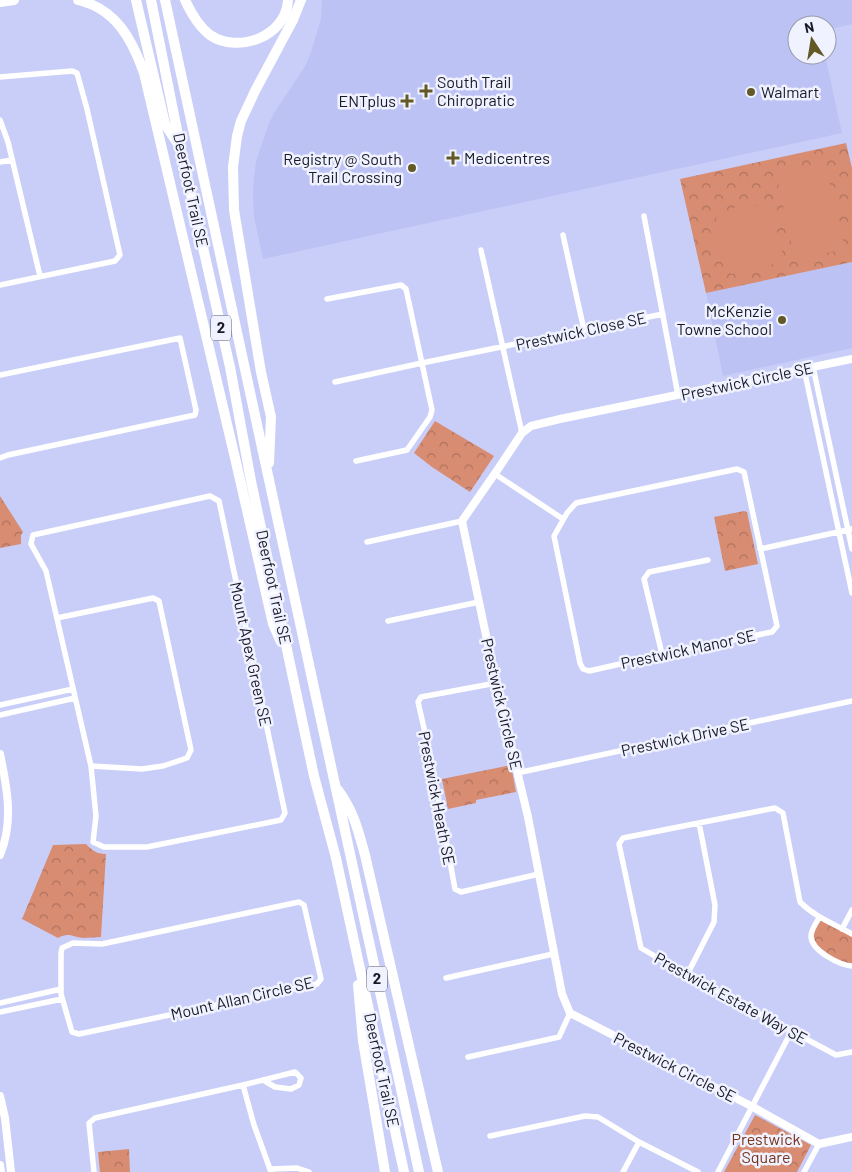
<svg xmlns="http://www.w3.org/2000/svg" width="852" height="1172" font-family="Barlow,sans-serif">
<defs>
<pattern id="park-crowns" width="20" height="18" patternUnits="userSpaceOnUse" patternTransform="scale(1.25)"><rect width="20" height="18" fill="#d88c72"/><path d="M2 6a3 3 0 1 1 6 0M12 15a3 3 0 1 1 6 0" fill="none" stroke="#ae725e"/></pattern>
</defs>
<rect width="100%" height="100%" fill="#c9cef9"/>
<!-- built -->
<path fill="#bdc2f4" d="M322 0H852V24L827 30V25H797V55H825L842 133 263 259 254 217 253 195 254 178 256 161 269 123 274 113 304 68 310 55 321 19Z
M852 262V348L723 376 706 293Z"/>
<!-- park -->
<path fill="url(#park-crowns)" d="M846 143 852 168V262L706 293 680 179Z
M435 421 494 456 470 492 432 467 414 453Z
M0 496 23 532 21 535V544L0 548Z
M744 511 747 512 758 564 725 571 714 517Z
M511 765 516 792 476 800V803L448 809 442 779Z
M86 844C92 850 96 854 106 854L101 937C95 937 89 938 83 938 72 937 69 932 58 938L22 919 53 845Z
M819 918 852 934V966L837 962 812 941 814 927Z
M755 1115 811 1145 797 1172H724Z
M129 1149 130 1172H100L98 1152Z"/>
<!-- pitch -->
<path fill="#d88c72" d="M825 162 845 249 795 260 776 173Z
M741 204 771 207 783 255 779 263 731 274 714 247 716 218Z"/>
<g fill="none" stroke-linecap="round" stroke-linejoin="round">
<!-- street -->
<path stroke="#fff" stroke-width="5.5" d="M0 77 72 71 77 73 87 109 120 255 115 261 0 285
M0 120 8 142 40 276
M0 162 12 160
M644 216 678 395
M563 235 584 330
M481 250 522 433
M327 299 401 285 406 289 432 410 430 417 407 450 356 461
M813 367 852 549
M804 369 852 593
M0 375 180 338 196 410 195 415 8 455 0 458
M335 382 422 363 663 314
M737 469 744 472 777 626 772 632 669 653 589 671 583 669 580 663 554 536 567 513 576 503Z
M495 474 563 519
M210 496 219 501 285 813 281 820 147 847H104L93 842 96 816 91 766 46 571 31 544 33 535Z
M367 542 462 521
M760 549 852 529
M57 618 153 598 159 601 191 750 187 758 163 766 142 769 91 766
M388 621 479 602
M662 654 644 579 649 572 708 560
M496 683 421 697 418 702 432 763 455 889 461 892 539 874
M0 705 73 689
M0 715 75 698
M517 773 852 701
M299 902 304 905 321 979 317 984 79 1034 72 1032 61 994V953L62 948 73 943 102 944Z
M819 918C816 923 811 930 811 936 811 951 840 965 852 966
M842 929 852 910
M852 934C834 924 815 917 800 902L783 813 775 808 623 838 619 844 641 948 687 975 836 1055 852 1052
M687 975 714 922 715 905 699 823
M446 978 553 954
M0 1003 61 989
M0 1012 62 999
M468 1057 559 1037 570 1013
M243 1085 295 1072 301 1078 299 1085 291 1089 275 1087 263 1080
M490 1136 585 1116 598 1117 639 1142 698 1172
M271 1169 297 1168 309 1172
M94 1172 89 1123 95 1118 243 1085 254 1125 271 1172
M623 1172 639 1142
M718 1172 791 1032
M804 1172 819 1144"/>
<!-- secondary -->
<path stroke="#fff" stroke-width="8" d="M852 359 560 419 531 426 522 433 498 469 462 521 496 683 528 817 562 994 570 1013 753 1107 819 1144 852 1137
M0 754C7 787 14 822 0 855
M0 1096 5 1118 11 1172
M0 1165 1 1172"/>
<!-- highway -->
<path stroke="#fff" stroke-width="10" d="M78 0C116 9 132 39 144 73L236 462 273 624 281 642
M136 0 165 124 178 144
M151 0 181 150 230 367 251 481 314 776 336 858 404 1172
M165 0 419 1172
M185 0C191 13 198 26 210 35 238 54 286 37 288 0
M0 2 14 0
M269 463 271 417 261 372 234 210 233 167 237 136 241 121 255 91 293 20 301 0
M338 790C354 812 358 830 365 855L438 1172
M358 985 363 1041 385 1172"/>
</g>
<!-- markers -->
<g fill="#625926" stroke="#f0f2ff" stroke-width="2">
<path d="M423.5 83.5h5v5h5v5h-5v5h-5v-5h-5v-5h5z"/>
<circle cx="751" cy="92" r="5"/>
<path d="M404.5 93.5h5v5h5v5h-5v5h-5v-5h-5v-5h5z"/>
<path d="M450.5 150.5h5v5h5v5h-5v5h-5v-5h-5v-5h5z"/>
<circle cx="412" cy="168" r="5"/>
<circle cx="782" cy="320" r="5"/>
</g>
<g text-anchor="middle" stroke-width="5" stroke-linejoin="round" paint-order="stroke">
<!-- shield labels -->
<g fill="#f0f2ff" stroke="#595a68" stroke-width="1">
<rect x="211" y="315.5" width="20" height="25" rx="4"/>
<rect x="367" y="966.5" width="20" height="25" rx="4"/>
</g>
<g font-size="15" font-weight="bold" fill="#181928">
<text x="221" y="333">2</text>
<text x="377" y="984">2</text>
</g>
<!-- poi labels -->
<g font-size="16" fill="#181928" stroke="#f0f2ff" text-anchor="start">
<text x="437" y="88">South Trail<tspan x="437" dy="18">Chiropratic</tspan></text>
<text x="761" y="98">Walmart</text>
<text x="396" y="107" text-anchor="end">ENTplus</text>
<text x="464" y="164">Medicentres</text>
<text x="402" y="165" text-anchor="end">Registry @ South<tspan x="402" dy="18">Trail Crossing</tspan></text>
<text x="772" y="317" text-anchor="end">McKenzie<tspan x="772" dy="18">Towne School</tspan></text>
</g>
<!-- street labels -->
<g font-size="16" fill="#181928" stroke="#f0f2ff">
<text transform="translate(191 190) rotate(78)" y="6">Deerfoot Trail SE</text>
<text transform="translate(581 331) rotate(-12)" y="6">Prestwick Close SE</text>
<text transform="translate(747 381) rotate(-12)" y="6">Prestwick Circle SE</text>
<text transform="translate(274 587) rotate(78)" y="6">Deerfoot Trail SE</text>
<text transform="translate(688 649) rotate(-12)" y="6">Prestwick Manor SE</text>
<text transform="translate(251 654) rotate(78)" y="6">Mount Apex Green SE</text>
<text transform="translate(502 704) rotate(77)" y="6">Prestwick Circle SE</text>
<text transform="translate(685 737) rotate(-12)" y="6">Prestwick Drive SE</text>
<text transform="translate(437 798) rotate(79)" y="6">Prestwick Heath SE</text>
<text transform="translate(242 998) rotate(-13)" y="6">Mount Allan Circle SE</text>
<text transform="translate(731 998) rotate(29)" y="6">Prestwick Estate Way SE</text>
<text transform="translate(675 1067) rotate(27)" y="6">Prestwick Circle SE</text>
<text transform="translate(382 1070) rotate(78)" y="6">Deerfoot Trail SE</text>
</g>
<!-- park labels -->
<g font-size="16" fill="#75331b" stroke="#f0f2ff">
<text x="766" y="1145">Prestwick<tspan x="766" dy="18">Square</tspan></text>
</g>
</g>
<!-- north arrow -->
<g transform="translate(812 40) rotate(348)"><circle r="24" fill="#f0f2ff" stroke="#9a9ba9"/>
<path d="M0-4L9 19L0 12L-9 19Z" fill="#625926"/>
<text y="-8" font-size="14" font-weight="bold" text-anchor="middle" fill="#181928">N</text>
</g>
</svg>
